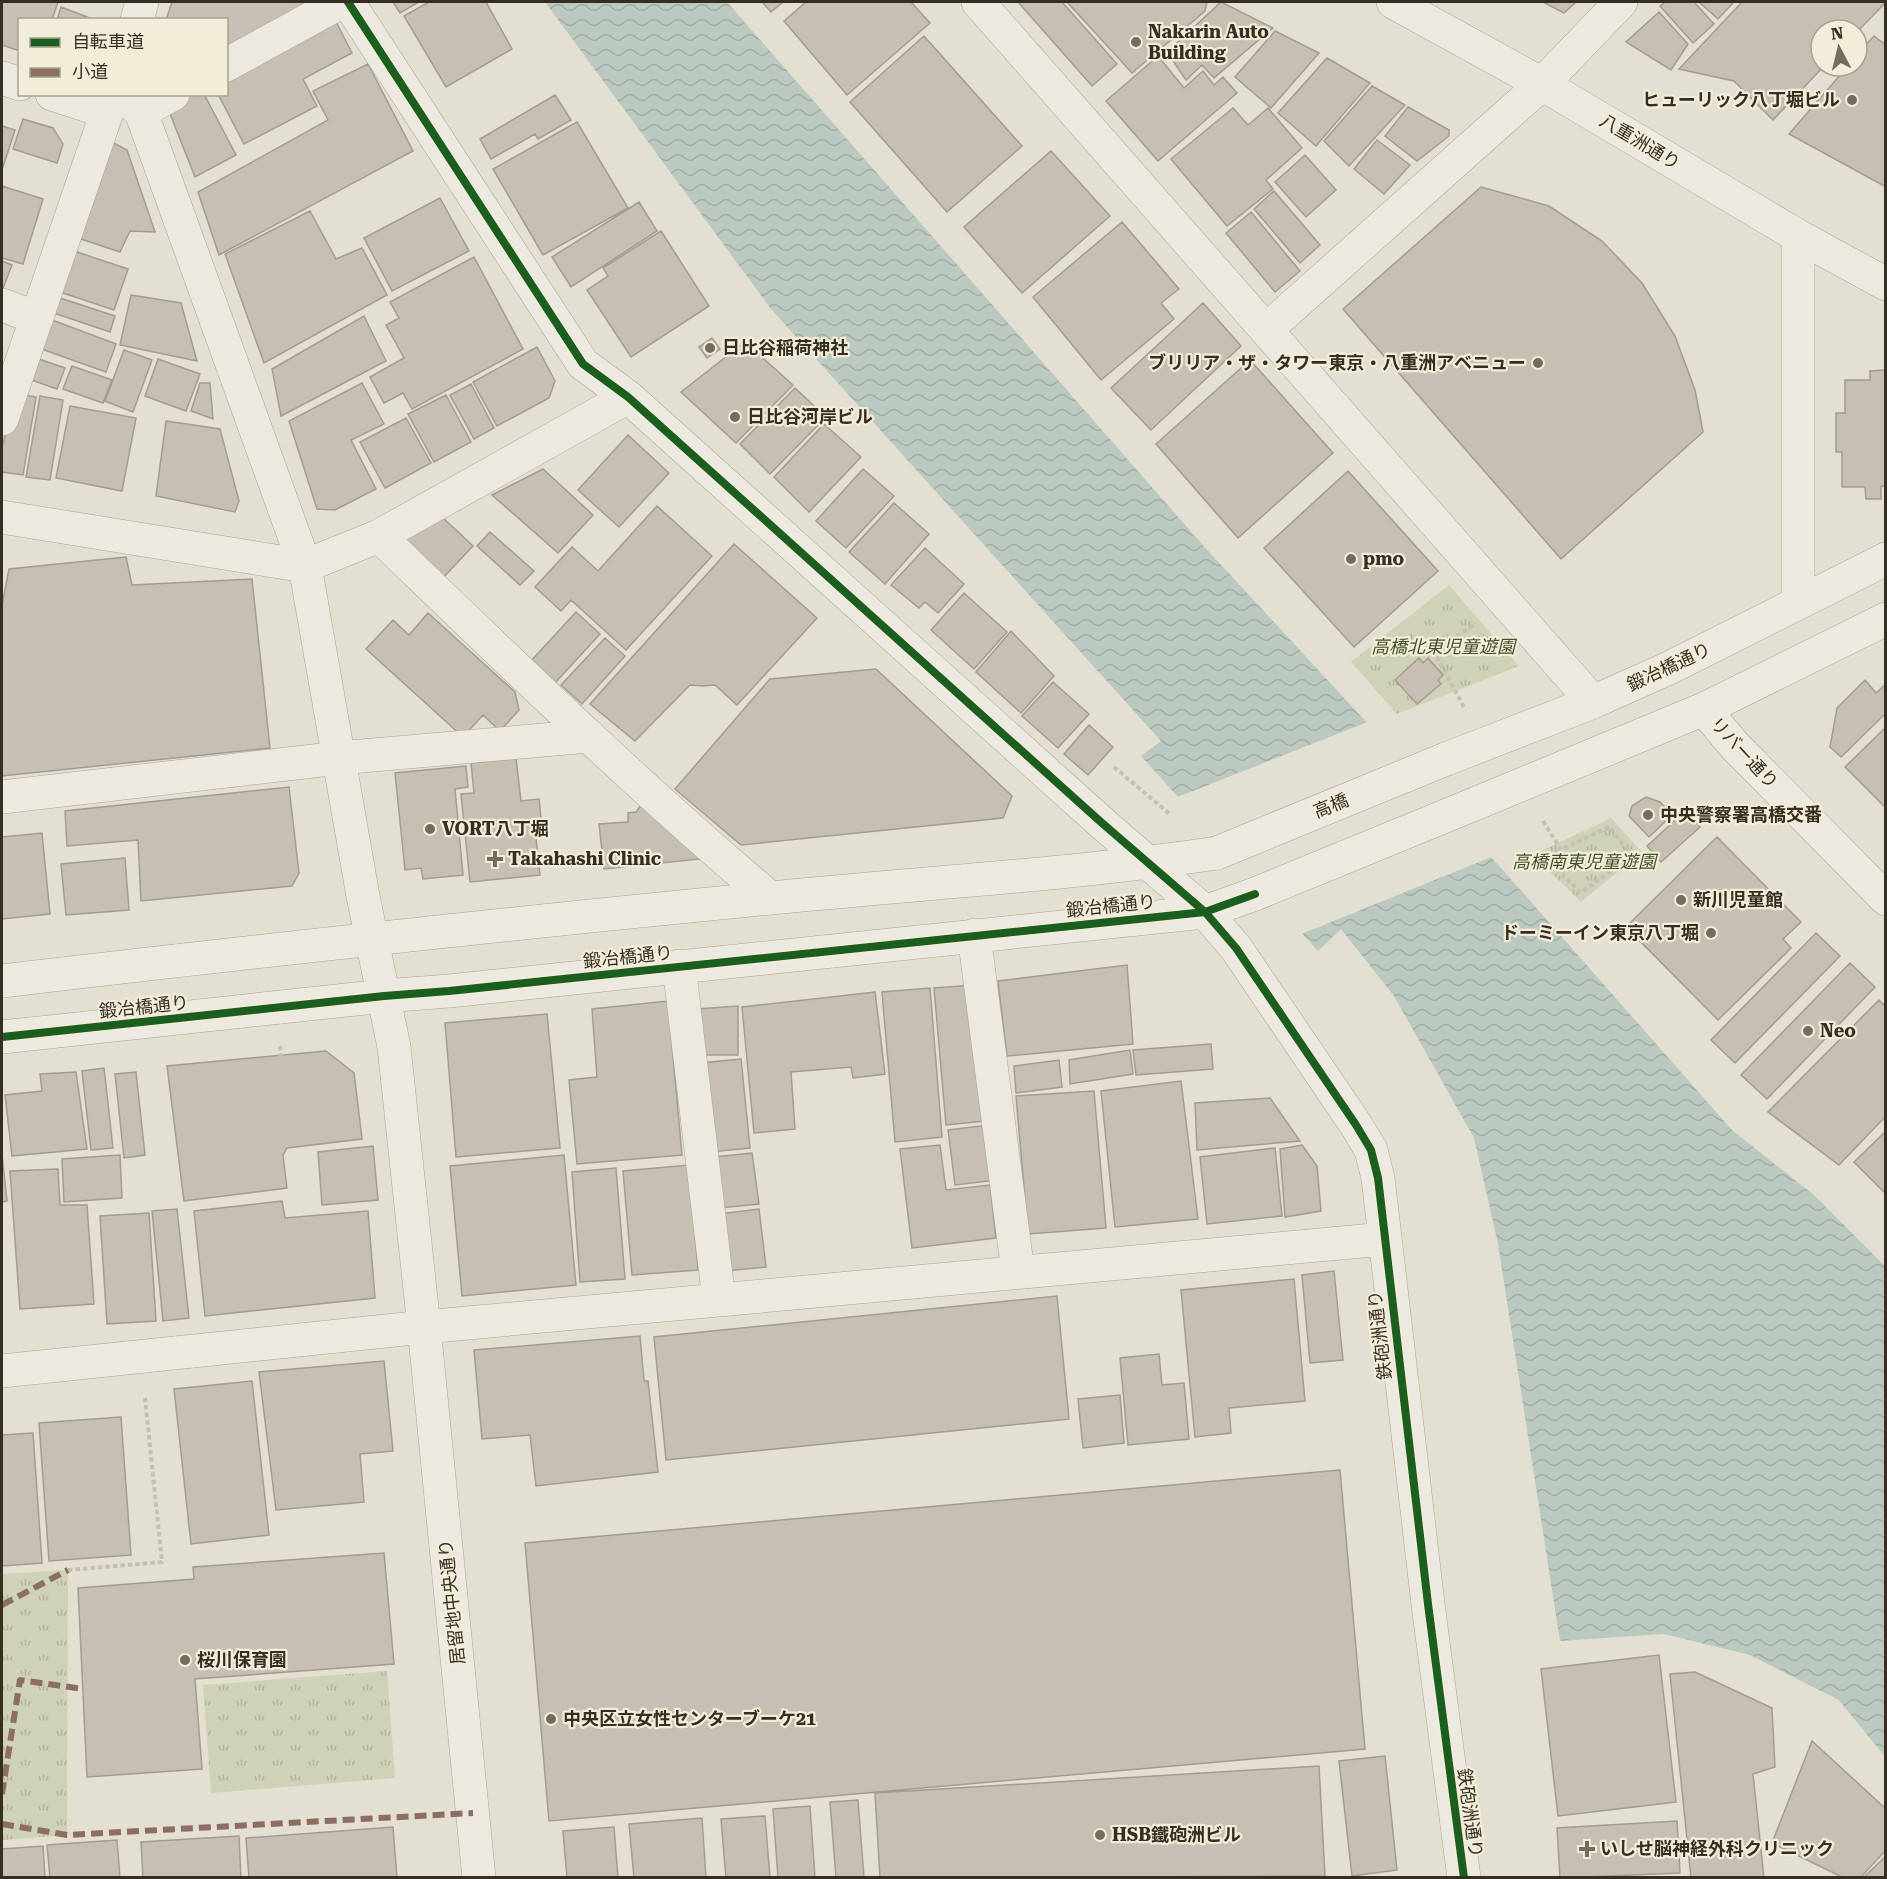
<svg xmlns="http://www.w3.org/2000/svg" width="1887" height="1879" font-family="'Roboto Serif','Noto Sans JP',serif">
<defs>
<pattern id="grass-tufts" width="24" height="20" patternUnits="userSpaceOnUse" patternTransform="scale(1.5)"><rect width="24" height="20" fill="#cfd2b6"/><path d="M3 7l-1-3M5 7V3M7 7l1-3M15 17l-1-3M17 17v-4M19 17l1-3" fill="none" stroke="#b2b59c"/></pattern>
<pattern id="water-waves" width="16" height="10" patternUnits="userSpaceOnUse" patternTransform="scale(1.5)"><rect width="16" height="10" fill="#bbc9c1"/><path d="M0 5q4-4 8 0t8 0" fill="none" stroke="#a1ada6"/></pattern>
</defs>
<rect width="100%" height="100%" fill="#e3dfd1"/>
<!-- grass -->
<path fill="url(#grass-tufts)" d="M1449 585 1519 666 1397 714 1351 662Z
M1611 818 1642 852 1581 902 1533 855Z
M68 1570 67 1835 2 1840V1574Z
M387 1671 395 1778 211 1793 203 1685Z"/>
<!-- water -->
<path fill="url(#water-waves)" d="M545 2H727L1200 542 1502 869 1732 1130 1815 1196 1885 1266V1757L1839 1700 1750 1655 1664 1634 1560 1641 1498 1244 1474 1138 1394 996 1341 929 1318 951 1141 756 1161 741 771 309Z"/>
<!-- pier -->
<path fill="#e3dfd1" d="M1370 721 1494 856 1299 935 1175 798Z"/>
<!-- building -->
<path fill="#c6bfb2" stroke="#a39c90" stroke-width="1.5" d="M2 2H58L52 20H20V51L2 45Z
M172 2H311L226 55V20H166Z
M393 2H419L400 13Z
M429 2H486L512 49 446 87 404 16Z
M762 2H783L771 12Z
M806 2H911L930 23 847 95 784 21Z
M1018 2H1062L1117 64 1092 86Z
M1067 2H1207L1205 11 1132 73Z
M1221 2 1273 28 1214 78 1202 65 1186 80 1167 52Z
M1543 2H1576L1564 13Z
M1665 2H1694L1714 24 1693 43 1660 6Z
M1699 2H1734L1718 19Z
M1742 2H1886L1857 32V30H1821V66H1824L1773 120 1734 81 1679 69Z
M61 7 95 20H57Z
M1659 12 1688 44 1671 70 1626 42Z
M335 20 352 53 303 79 317 106 244 144 218 94H226V76Z
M1275 31 1319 53 1271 108 1235 77Z
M924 36 1022 146 947 212 850 102Z
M1874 36 1886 45V187L1789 134 1848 66H1857V55Z
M1158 56 1184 88 1203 71 1214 85 1223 77 1237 93 1158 161 1106 101Z
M1327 58 1370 83 1316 146 1278 113Z
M368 64 413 151 219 255 198 192 328 120 313 91Z
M1372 86 1405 105 1349 166 1324 141Z
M190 94H204L236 155 195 177 167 106Z
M555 95 571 120 538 139 535 134 491 159 480 139Z
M1408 107 1449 130V136L1417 161 1385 136Z
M1233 108 1248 125 1268 108 1302 148 1266 180 1273 189 1227 226 1171 159Z
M23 119 53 128 63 144 57 163 13 149Z
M577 122 628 208 543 255 493 169Z
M2 126 15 130 2 170Z
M108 140 127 150 155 232 130 231 120 252 75 237Z
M1377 140 1410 165 1384 194 1354 169Z
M1051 151 1110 216 1022 293 964 227Z
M1305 155 1336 190 1306 217 1275 182Z
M2 186 43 199 23 264 2 258Z
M1481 187 1549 206 1602 241 1642 283 1675 336 1695 390 1703 432 1561 559 1343 309Z
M1274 191 1320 245 1300 263 1254 209Z
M440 198 469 251 392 291 364 238Z
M639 202 657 231 571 287 552 257Z
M310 211 336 259 362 248 387 295 264 363 225 254Z
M1251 212 1300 271 1275 292 1226 233Z
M1122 222 1179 289 1161 303 1174 319 1101 380 1033 297Z
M661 231 709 306 631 357 587 290 608 276 603 268Z
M68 249 128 269 114 310 54 290Z
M474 257 523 349 412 409 403 393 384 403 370 377 404 358 386 325 399 318 390 302Z
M2 261 12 265 2 291Z
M131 295 181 303 197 361 120 345Z
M54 296 115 316 110 332 48 311Z
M1203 303 1241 346 1151 430 1111 388Z
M364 316 386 361 281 416 272 369Z
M44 317 116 344 106 372 33 346Z
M712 338 720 349 707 358 699 347Z
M745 342 793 385 736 443 681 392Z
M537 347 555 381 549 398 497 426 473 382Z
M124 350 152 360 133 412 105 401Z
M33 357 65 368 57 389 26 378Z
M158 359 200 374 186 411 145 396Z
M1250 360 1333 453 1238 538 1156 444Z
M72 366 112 380 103 403 63 389Z
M1885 370 1886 486H1881V499H1866L1865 487H1842V452H1836V413H1845V380H1870V371Z
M200 383H210L213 419 191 411Z
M362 383 384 424 351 440 376 489 335 510 317 509 289 421Z
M471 384 494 428 474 439 450 395Z
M795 388 826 417 770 474 740 444Z
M15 393 36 397 23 475 2 472V448Z
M446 395 471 442 434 462 408 414Z
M40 396 63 400 50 480 26 477Z
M70 406 136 418 122 491 56 478Z
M406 418 431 463 385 488 360 442Z
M166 421 220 429 239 501 235 512 156 496Z
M824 424 861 457 809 512 774 477Z
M628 435 669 473 619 527 578 490Z
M543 469 593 515 558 553 492 495Z
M863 469 894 496 846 548 816 521Z
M1348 471 1438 571 1354 647 1264 548Z
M894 503 929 534 885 584 849 552Z
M657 506 712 556 626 650 571 600 561 611 535 587 572 547 598 571Z
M439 514 473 546 440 581 398 543Z
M490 532 534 571 520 585 477 546Z
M734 544 817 618 737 705 715 685 702 686 690 685 635 741 590 704Z
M925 548 964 584 938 613 925 602 919 608 891 585Z
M126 557 132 585 252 579 270 748 2 776V605L9 569Z
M964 593 1007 632 974 669 931 630Z
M576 612 600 634 555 683 531 661Z
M428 613 515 692 519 710 500 731 483 715 463 737 366 649 393 620 409 635Z
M1011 631 1054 676 1021 713 976 672Z
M605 638 625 656 582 704 561 685Z
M1419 658 1423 663 1428 658 1443 675 1438 680 1441 684 1417 704 1395 680Z
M876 669 1012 796 1003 818 741 845 675 789 770 679Z
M1865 680 1876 693 1886 684V713L1841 757 1830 747 1837 708Z
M1053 682 1089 714 1058 748 1022 716Z
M1089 725 1113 747 1088 775 1064 754Z
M1886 727V808L1845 767Z
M516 758 521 801 539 799 542 828 535 829 540 875 470 882 461 794 474 793 471 763Z
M466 766 468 787 455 789 463 875 423 879 421 868 405 870 395 773Z
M289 787 299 873 292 886 141 901 138 840 67 846 65 811Z
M1646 797 1660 802 1672 815 1649 837 1629 816 1632 806Z
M645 800 709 858 604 869 599 824 628 822V813L636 812Z
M1685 811 1700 827 1661 862 1647 846Z
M42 833 50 914 2 919V837Z
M1717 837 1801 922 1783 939 1791 948 1718 1020 1626 927Z
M125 858 129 910 66 915 61 864Z
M1816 933 1840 956 1735 1063 1711 1040Z
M1850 963 1875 987 1767 1099 1741 1075Z
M1127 965 1133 1044 1007 1056 998 981Z
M974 985 985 1121 946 1125 934 988Z
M930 988 942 1137 895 1142 882 992Z
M875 992 885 1074 853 1078 851 1067 791 1072 795 1129 754 1133 742 1007Z
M1879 1000 1886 1007V1116L1839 1165 1768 1112Z
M668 1001 682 1155 577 1164 569 1080 597 1077 592 1009Z
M738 1006V1055H698L697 1009Z
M547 1014 560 1148 456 1157 445 1023Z
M1211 1044 1213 1069 1136 1075 1133 1050Z
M1130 1050 1133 1074 1070 1084 1069 1060Z
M326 1051 354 1073 362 1139 287 1148 283 1155 287 1188 184 1201 167 1066Z
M741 1059 750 1148 710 1152 700 1063Z
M1059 1060 1062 1087 1016 1093 1014 1066Z
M104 1068 113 1148 91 1150 82 1071Z
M76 1072 87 1149 12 1156 5 1095 42 1091 40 1074Z
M136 1072 145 1155 124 1158 115 1074Z
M1181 1081 1198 1219 1115 1227 1101 1091Z
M1094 1091 1106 1228 1028 1234 1016 1096Z
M1270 1098 1300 1141 1197 1150 1195 1103Z
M989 1125 996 1180 955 1185 948 1130Z
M1886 1131V1194L1854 1162Z
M940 1145 946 1190 990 1185 996 1238 912 1248 900 1149Z
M1302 1145 1317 1166 1321 1211 1285 1217 1280 1149Z
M373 1146 378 1200 322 1205 318 1152Z
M1275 1148 1282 1216 1207 1224 1200 1157Z
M752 1153 759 1204 719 1208 714 1157Z
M2 1154 7 1201 2 1202Z
M120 1155 122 1198 64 1202 62 1159Z
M564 1155 576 1285 462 1296 450 1166Z
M689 1165 698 1270 632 1275 623 1171Z
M616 1168 625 1279 580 1282 572 1172Z
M58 1169 60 1205H87L94 1304 20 1309 10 1171Z
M282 1201 285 1218 368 1211 375 1298 205 1316 194 1211Z
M177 1209 189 1318 163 1321 152 1211Z
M759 1209 766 1267 726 1271 719 1214Z
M149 1213 156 1321 107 1324 100 1216Z
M1334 1271 1343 1360 1310 1363 1302 1275Z
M1294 1279 1305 1401 1229 1408 1231 1433 1195 1437 1181 1290Z
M1057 1296 1069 1419 666 1460 654 1337Z
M640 1336 644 1381H648L658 1472 536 1486 530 1435 482 1439 474 1350Z
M1159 1354 1162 1385 1184 1383 1189 1439 1128 1445 1120 1358Z
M384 1361 393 1451 360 1454 364 1502 276 1510 259 1372Z
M252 1381 269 1535 191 1544 174 1389Z
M1120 1395 1124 1443 1083 1448 1078 1399Z
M121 1417 131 1555 49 1561 39 1423Z
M33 1433 42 1563 2 1566V1435Z
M1340 1470 1365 1749 549 1821 525 1543Z
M384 1553 394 1664 195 1679 202 1769 87 1777 78 1588 194 1579 193 1567Z
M1659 1655 1676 1802 1558 1816 1541 1669Z
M1695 1672 1772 1708 1775 1767 1753 1774 1764 1878H1691L1670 1674Z
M1812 1741 1886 1809V1850L1860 1878H1844L1772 1843Z
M1385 1756 1397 1870 1352 1876 1339 1761Z
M1319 1766 1325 1876 880 1878 875 1793Z
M858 1800 864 1878H836L830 1802Z
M810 1806 815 1878H778L773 1809Z
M765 1816 770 1878H726L721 1819Z
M702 1818 706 1878H634L629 1824Z
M1677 1821 1680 1873 1560 1878 1557 1828Z
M393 1827 397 1878H249L246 1838Z
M614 1827 618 1878H567L563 1831Z
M239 1836 241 1878H143L141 1842Z
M117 1840 120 1878H50L47 1845Z
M43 1846 45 1878H2V1849Z
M1886 1856V1878H1863Z"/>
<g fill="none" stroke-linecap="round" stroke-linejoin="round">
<defs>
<path id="minor" d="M348 2 583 364 628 397 1102 823 1205 912 1236 948 1356 1125 1371 1150 1378 1178 1428 1604 1464 1878
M978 2 1593 702
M1393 2 1542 84 1798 236 1886 284
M137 20 142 2
M226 65 341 2
M2 78 20 84
M122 94 141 112 305 566 363 896 394 1047 424 1327 479 1878
M141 112 173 94
M2 305 37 318
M1266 330 1542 84 1621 2
M2 419 107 112 52 94
M2 517 305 566 379 536 628 397
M379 536C507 659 634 783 770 898
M1798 603V236
M1704 709 1734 745 1886 899
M1446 759 1593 702 1669 668 1886 559
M2 797 339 758 589 736
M1477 803 1704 709 1886 619
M974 935 1018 1272
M679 966 719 1300
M2 981C258 951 514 923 771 898 919 883 1069 875 1217 853
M2 1037 384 996 449 991 1205 912 1255 894
M2 1371 424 1327 1384 1239"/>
</defs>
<!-- minor casing -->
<use href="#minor" stroke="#a8a499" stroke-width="34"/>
<!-- path -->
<path stroke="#c4c0b8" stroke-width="4" stroke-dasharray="4.5 3" stroke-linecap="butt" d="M1464 707 1434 652 1473 625
M1114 767 1171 815
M1543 821 1561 850 1609 827 1632 855 1581 893 1546 857 1561 850
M280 1046 284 1093
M68 1570 162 1562 145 1398"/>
<!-- minor -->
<use href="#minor" stroke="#ece9e1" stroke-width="33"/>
<defs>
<path id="minor-bridge" d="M1217 853 1446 759
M1255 894 1477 803"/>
</defs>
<!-- minor-bridge casing -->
<use href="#minor-bridge" stroke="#a8a499" stroke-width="34" stroke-linecap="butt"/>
<!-- minor-bridge -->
<use href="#minor-bridge" stroke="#ece9e1" stroke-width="33"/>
<!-- quiet -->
<path stroke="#8d6e63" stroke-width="6" stroke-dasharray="12 6" stroke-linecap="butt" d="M2 1605 68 1570
M2 1794 20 1680 83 1689
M2 1824 67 1835 473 1813"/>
<defs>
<path id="cycleway" d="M348 2 583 364 628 397 1102 823 1205 912 1236 948 1356 1125 1371 1150 1378 1178 1428 1604 1464 1878
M2 1037 384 996 449 991 1205 912 1255 894"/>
</defs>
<!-- cycleway casing -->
<use href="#cycleway" stroke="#f2edd8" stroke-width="11"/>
<!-- cycleway -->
<use href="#cycleway" stroke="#1b5e20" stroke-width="8"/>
</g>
<!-- markers -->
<g fill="#736c5f" stroke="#f2edd8" stroke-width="2">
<circle cx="1136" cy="42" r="6"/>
<circle cx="1852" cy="100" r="6"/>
<circle cx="710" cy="348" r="6"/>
<circle cx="1538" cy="363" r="6"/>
<circle cx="735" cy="417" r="6"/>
<circle cx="1351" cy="559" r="6"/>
<circle cx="1648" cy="815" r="6"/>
<circle cx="430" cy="829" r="6"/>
<path d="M492 850h6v6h6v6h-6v6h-6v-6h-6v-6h6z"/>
<circle cx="1681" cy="900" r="6"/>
<circle cx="1711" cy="933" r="6"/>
<circle cx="1808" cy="1031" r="6"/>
<circle cx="185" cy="1660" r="6"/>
<circle cx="551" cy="1719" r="6"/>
<circle cx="1100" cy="1835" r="6"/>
<path d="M1584 1840h6v6h6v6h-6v6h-6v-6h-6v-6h6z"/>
</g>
<g text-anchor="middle" stroke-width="4.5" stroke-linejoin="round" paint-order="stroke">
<!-- poi labels -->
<g font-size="18" font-weight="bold" fill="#372e22" stroke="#f2edd8" text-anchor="start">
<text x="1148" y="38">Nakarin Auto<tspan x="1148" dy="21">Building</tspan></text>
<text x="1840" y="106" text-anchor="end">ヒューリック八丁堀ビル</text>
<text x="722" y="354">日比谷稲荷神社</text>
<text x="1526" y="369" text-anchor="end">ブリリア・ザ・タワー東京・八重洲アベニュー</text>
<text x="747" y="423">日比谷河岸ビル</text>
<text x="1363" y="565">pmo</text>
<text x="1660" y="821">中央警察署高橋交番</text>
<text x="442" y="835">VORT八丁堀</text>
<text x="508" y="865">Takahashi Clinic</text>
<text x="1693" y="906">新川児童館</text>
<text x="1699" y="939" text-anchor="end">ドーミーイン東京八丁堀</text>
<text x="1820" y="1037">Neo</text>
<text x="197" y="1666">桜川保育園</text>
<text x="563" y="1725">中央区立女性センターブーケ21</text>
<text x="1112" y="1841">HSB鐵砲洲ビル</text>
<text x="1600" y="1855">いしせ脳神経外科クリニック</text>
</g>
<!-- street labels -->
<g font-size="18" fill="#372e22" stroke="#f2edd8">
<text transform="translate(1640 142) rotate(31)" y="6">八重洲通り</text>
<text transform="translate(1669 667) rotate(-25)" y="6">鍛冶橋通り</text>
<text transform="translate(1744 753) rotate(47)" y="6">リバー通り</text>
<text transform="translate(1331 806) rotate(-22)" y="6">高橋</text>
<text transform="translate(1111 906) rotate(-6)" y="6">鍛冶橋通り</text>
<text transform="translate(628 957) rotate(-6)" y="6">鍛冶橋通り</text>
<text transform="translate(144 1007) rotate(-6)" y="6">鍛冶橋通り</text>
<text transform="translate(1380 1335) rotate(-97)" y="6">鉄砲洲通り</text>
<text transform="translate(452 1602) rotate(-96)" y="6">居留地中央通り</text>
<text transform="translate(1470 1813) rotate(82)" y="6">鉄砲洲通り</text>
</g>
<!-- park labels -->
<g font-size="18" font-style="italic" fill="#44512b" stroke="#f2edd8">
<text x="1443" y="653">高橋北東児童遊園</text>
<text x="1584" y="868">高橋南東児童遊園</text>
</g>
</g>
<!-- border -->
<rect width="1887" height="1879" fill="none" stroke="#372e22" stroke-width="6"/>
<!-- legend -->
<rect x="18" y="18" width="210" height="78" fill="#f2edd8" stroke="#a7a18f" stroke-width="1.5"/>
<rect x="30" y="38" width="30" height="9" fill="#1b5e20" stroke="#a7a18f" stroke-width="1.5"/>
<text x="72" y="48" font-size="18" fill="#372e22">自転車道</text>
<rect x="30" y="68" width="30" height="9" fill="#8d6e63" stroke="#a7a18f" stroke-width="1.5"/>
<text x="72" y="78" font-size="18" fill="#372e22">小道</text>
<!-- north arrow -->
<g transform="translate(1839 48) rotate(353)"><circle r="28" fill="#f2edd8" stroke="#a7a18f" stroke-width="1.5"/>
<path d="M0-4.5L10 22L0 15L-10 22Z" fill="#736c5f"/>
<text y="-9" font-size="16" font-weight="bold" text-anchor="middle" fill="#372e22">N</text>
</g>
</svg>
